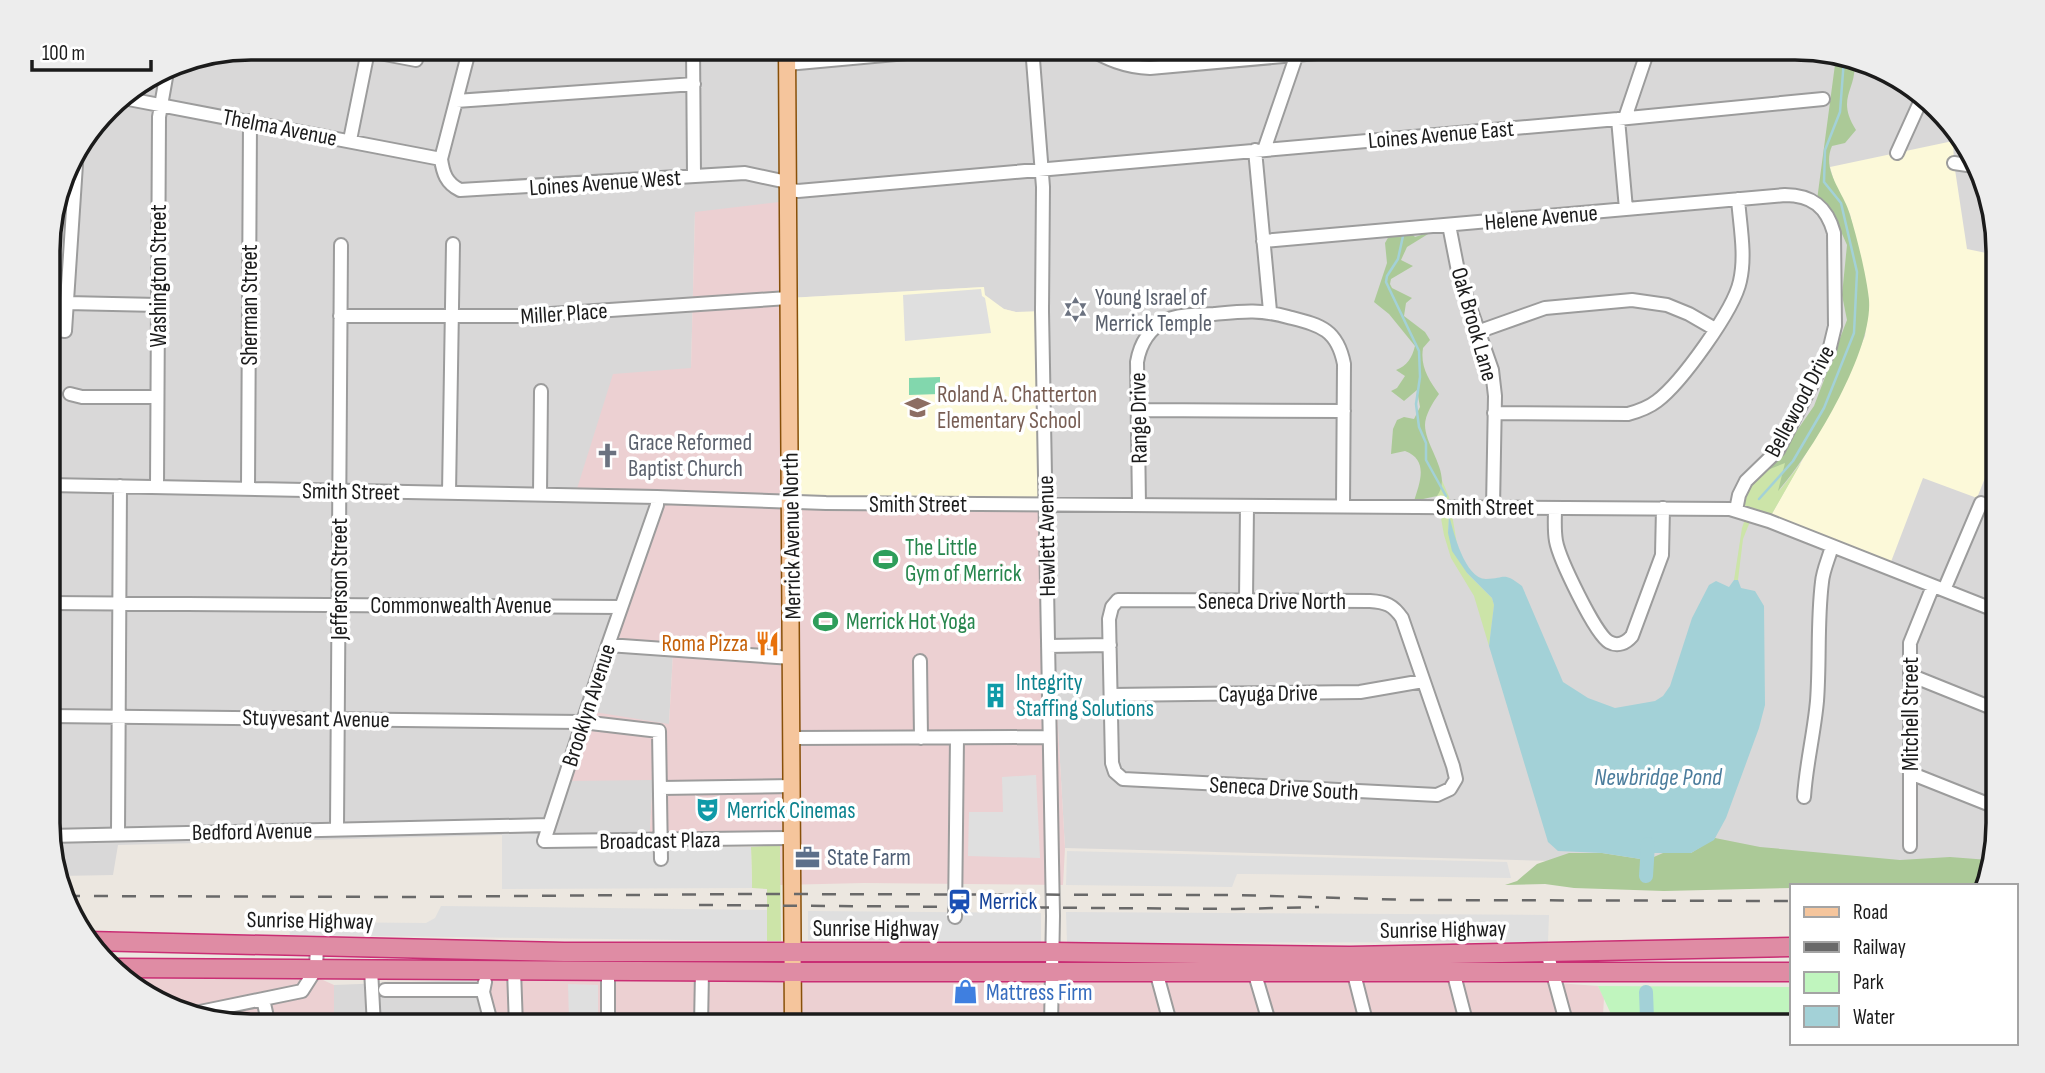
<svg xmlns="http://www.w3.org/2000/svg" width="2045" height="1073" font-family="'Sofia Sans Condensed',sans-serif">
<rect width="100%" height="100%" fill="#ece7e0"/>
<!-- residential -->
<path fill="#d9d8d8" d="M250 47H1795L1885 68 1963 137 1996 224 1998 823 1986 874 1891 870 1065 848 1045 504 1016 312 1004 309 992 302 984 295 983 287 788 298 695 212 691 369 657 497 673 653 669 724 570 780H653L649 845 541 848 540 834 118 845 113 875 59 876 49 850 48 237 68 160 116 98 173 63Z
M489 979 491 1022 783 1019V1026H334V985Z
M1050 1022 1365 1023 1366 1025 1050 1026Z"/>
<!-- commercial -->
<path fill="#ecd0d2" d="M788 201 791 502 1045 504 1065 848 1063 885 864 883 780 885V845H649L653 780 569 781 594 712 669 724 673 653 615 650 657 497 575 495 613 374 691 368 695 212Z
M120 970 303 971 334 985V1026H250L160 1005Z
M489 979 1557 983 1598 986 1604 998 1603 1015 1609 1024 1566 1020 1519 1025 1050 1022V1026H783V1019L490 1022Z"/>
<!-- education -->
<path fill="#fcf9d9" d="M1953 141 1954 163 1967 249 1996 255 1997 464 1991 463 1977 498 1923 478 1889 567 1769 519 1843 388 1865 336 1869 301 1850 214 1835 185 1830 167Z
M984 287 985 295 1004 309 1016 312 1042 311 1045 504 791 502 788 298Z"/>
<!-- grass -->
<path fill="#cce4a8" d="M1786 462 1780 490 1801 463 1769 519 1753 514 1743 539 1738 580H1734L1742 528 1747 513 1737 509 1743 489 1765 471Z
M1441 478 1449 497 1458 550 1449 518 1448 533 1467 573 1492 598 1494 605 1489 646 1474 596 1451 558 1444 535 1437 496 1442 484Z
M780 845 781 941H767V889L752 888 751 847Z"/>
<!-- forest -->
<path fill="#abc997" d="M1836 57 1854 61C1858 90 1835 97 1856 130L1845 143 1832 146C1821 171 1844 192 1850 215 1857 237 1867 278 1869 300 1873 351 1812 453 1778 491L1785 463 1765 471 1778 458 1814 406 1847 320 1842 295 1847 245 1834 216 1817 200Z
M1433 231 1407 247 1401 260 1413 266 1391 279 1390 284 1392 288 1412 298 1406 303 1404 316 1425 332 1430 340 1423 348C1420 367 1429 380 1439 394 1433 402 1425 415 1425 425 1425 447 1453 475 1437 496L1414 501C1420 482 1429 460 1405 451L1391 454 1393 429 1397 420 1404 417 1414 419 1420 407 1417 390 1404 401 1391 391 1397 388 1405 376 1396 370C1407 366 1412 358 1415 346L1389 314 1374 302 1387 263 1385 243 1389 236 1411 233 1415 237Z
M1715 838 1760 847 1900 860 1950 857 1989 860 1983 884 1965 886H1791V888L1664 891 1574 888 1545 884 1505 885 1517 881 1537 864 1569 853H1602L1647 860 1663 853H1691Z"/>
<!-- park -->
<path fill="#c0f5be" d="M1598 986 1791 987V1025H1616Z"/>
<!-- pitch -->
<path fill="#82d7ad" d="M940 377V394L909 395V378Z"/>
<!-- parking -->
<path fill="#dfdfdf" d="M981 289 982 296 985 298 991 333 905 341 903 295Z
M1036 775 1040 858 968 856 969 812H1003L1002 777Z
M502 834H541V848L751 847 752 888 502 889Z
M1067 851 1507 862 1511 878 1248 874H1237L1232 887 1066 885Z
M441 906 767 910V941L290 935 289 927 309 922 426 923 435 918Z
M808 911 1041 913V942L808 940Z
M1066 912 1549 915 1548 942 1067 943Z
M568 984 598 985V1019H569Z"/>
<!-- water -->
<path fill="#a3d1d7" d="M1449 515C1453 531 1465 579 1486 579 1506 579 1502 571 1522 586L1563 682 1588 698 1615 708 1655 701 1663 696 1670 686 1692 618 1709 585 1716 581 1729 587 1734 580H1738L1741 588 1755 591 1764 606 1765 705 1759 728 1726 818 1714 840 1691 853H1649L1647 860 1602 853 1558 851 1548 842 1489 646 1494 605 1492 598 1467 573 1452 551 1448 533Z"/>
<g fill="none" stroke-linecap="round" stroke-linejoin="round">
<!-- stream -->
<path stroke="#a3d1d7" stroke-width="2.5" d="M1403 236 1398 259 1387 276 1386 282 1419 351 1420 377 1416 404 1419 427 1426 443V460L1446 496
M1759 499 1793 461 1824 408 1854 333 1857 272 1841 203 1824 182 1825 150 1840 112 1844 59"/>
<!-- river -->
<path stroke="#a3d1d7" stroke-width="14" d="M1646 876 1648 844
M1643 1025 1647 1019 1646 992"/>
<defs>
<path id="minor" d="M348 47 416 60
M470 47 441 159C443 173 446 183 460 190L745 173 787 182
M693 47 694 176
M1032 47 1043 187 1042 311 1053 916 1051 1026
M1086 47C1107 59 1125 67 1150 68L1385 47
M787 64 972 47
M118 97 441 159
M456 101 694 84
M1625 118 1649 47
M1618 119 1626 209
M350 140 368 51
M1255 150 1270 311
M1264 150 1298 51
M1897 153 1921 100
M1954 163 1974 166
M787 189 798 191 1618 119 1823 99
M1449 225 1459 276 1492 370 1495 396 1493 507
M1263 241 1785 195C1812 195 1827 207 1834 233L1835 326 1829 351 1778 450 1746 481 1739 495 1736 510
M67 303 158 305
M340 316H521L788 298
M48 329 65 331 77 149
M1480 331 1545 308 1632 300 1667 305 1689 314 1715 329
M70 394 82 397H157
M1138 410 1344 411
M1494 413 1628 414C1639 411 1648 408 1657 401 1681 383 1734 310 1740 281 1746 255 1740 226 1738 199
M48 485 657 497 826 503 1730 509 1769 521 1997 611
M157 487 159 117 168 66
M248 489 250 121
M449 493 453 244
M540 494 541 391
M657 497V505L608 645 544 841 792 838
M1139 505 1137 362C1140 344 1149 329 1166 320 1180 314 1199 315 1214 314 1244 311 1259 309 1288 317 1319 325 1337 328 1344 364L1343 506
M1555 508C1555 519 1554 530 1556 541 1559 558 1595 634 1609 642 1618 647 1626 643 1632 636L1662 555 1663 508
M1944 590 1981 503
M1118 600 1370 601C1386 602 1393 605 1402 618L1453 766 1456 779 1450 789 1437 795 1123 779 1115 772 1112 763 1109 619 1112 607Z
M1246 600 1247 506
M49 603 621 607
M608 645 792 658
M1048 646 1110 645
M920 661 921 738
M1910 675 1997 710
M1111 695 1360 692 1423 681
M49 716 582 722 659 731 661 859
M793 738 1049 737
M1910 773 1998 808
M660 788 793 786
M1804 797C1806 765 1814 734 1817 701 1820 661 1817 622 1822 582 1823 570 1829 558 1832 546
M337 829 341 245
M118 834 120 486
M49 836 548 825
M1910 846V643L1933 586
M955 917 957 738
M1547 952 1567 1025
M1352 966 1367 1025
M371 969 374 1026
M514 970 516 1026
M608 971V1026
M1156 971 1171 1026
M1254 971 1270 1025
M1453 971 1467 1025
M485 982 483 992 492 1026
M385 990H483
M263 999 269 1026
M195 1013 302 991 316 969 317 945
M701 1026 702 971"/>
<path id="major" d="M787 47 793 1026"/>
<path id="highway" d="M88 941 564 952H1053L1350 956 1791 947
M118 968 792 972H1791"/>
</defs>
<!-- minor casing -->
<use href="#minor" stroke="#9c9c9c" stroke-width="16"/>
<!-- major casing -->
<use href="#major" stroke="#885009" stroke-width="19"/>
<!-- highway casing -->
<use href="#highway" stroke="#c92e74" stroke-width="21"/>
<!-- minor -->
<use href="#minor" stroke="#fff" stroke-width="12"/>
<!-- major -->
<use href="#major" stroke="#f5c59c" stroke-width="16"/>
<!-- highway -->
<use href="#highway" stroke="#df8ca4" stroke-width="18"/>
<!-- rail -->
<path stroke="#696969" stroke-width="2.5" stroke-dasharray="14 14" stroke-linecap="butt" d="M66 896 415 897 752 894 1235 895 1413 900 1791 901
M699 905 1235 909 1319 907"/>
</g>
<!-- icons -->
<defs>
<symbol id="synagogue-bare" viewBox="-9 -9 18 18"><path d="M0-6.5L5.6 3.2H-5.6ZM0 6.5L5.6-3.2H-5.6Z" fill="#6b7280" stroke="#fff" stroke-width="2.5" paint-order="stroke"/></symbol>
<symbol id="school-bare" viewBox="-9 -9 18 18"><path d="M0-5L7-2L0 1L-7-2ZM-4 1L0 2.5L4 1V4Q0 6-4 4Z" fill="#8d6e63" stroke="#fff" stroke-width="2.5" paint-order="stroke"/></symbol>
<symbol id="church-bare" viewBox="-9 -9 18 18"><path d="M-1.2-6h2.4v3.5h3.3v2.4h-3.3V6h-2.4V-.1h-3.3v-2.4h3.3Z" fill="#6b7280" stroke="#fff" stroke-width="2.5" paint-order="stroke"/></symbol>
<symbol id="stadium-bare" viewBox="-9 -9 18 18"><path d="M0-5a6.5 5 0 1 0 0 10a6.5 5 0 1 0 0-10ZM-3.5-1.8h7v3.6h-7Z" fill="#2e9e5b" stroke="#fff" stroke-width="2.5" paint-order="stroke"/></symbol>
<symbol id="restaurant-bare" viewBox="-9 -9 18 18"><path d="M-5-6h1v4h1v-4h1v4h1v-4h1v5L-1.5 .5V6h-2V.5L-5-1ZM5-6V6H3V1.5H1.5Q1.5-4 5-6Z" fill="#e8710a" stroke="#fff" stroke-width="2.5" paint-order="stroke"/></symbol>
<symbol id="building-bare" viewBox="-9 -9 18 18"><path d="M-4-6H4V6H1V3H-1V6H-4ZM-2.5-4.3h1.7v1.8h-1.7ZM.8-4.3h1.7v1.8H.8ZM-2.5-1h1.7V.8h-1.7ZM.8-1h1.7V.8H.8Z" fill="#0f9aa8" stroke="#fff" stroke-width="2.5" paint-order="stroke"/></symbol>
<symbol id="theatre-bare" viewBox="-9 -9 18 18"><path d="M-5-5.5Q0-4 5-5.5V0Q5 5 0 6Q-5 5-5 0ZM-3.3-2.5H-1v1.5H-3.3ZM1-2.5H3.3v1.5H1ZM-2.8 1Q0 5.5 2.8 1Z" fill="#0f9aa8" stroke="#fff" stroke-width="2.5" paint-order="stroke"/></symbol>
<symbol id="office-bare" viewBox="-9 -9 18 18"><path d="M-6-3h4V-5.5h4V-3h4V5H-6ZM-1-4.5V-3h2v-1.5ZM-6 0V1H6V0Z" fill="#5c6f8a" stroke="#fff" stroke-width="2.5" paint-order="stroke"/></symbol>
<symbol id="station-bare" viewBox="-9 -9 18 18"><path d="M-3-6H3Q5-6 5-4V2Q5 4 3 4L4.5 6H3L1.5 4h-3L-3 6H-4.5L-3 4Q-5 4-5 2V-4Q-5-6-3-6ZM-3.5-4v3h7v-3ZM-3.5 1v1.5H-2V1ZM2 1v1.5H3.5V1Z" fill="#1a4fb4" stroke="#fff" stroke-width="2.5" paint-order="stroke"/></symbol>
<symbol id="shop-bare" viewBox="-9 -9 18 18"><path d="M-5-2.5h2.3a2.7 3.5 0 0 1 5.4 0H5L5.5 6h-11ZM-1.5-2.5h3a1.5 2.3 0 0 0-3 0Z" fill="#3f7fe0" stroke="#fff" stroke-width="2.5" paint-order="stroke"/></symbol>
</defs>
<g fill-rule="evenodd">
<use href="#synagogue-bare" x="1058" y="292" width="35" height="35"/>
<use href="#school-bare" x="900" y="390" width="35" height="35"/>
<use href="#church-bare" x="590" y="438" width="35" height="35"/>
<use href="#stadium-bare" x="868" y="542" width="35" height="35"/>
<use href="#stadium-bare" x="808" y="604" width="35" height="35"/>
<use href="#restaurant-bare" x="750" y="626" width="35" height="35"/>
<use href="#building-bare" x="978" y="678" width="35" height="35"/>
<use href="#theatre-bare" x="690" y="792" width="35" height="35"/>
<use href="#office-bare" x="790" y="840" width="35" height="35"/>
<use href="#station-bare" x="942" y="884" width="35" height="35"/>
<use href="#shop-bare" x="948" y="974" width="35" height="35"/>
</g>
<g text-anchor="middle" stroke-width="7" stroke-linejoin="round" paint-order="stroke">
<!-- street labels -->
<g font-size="23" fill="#1b1b1b" stroke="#fff">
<text transform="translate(280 127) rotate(11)" y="8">Thelma Avenue</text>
<text transform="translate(1441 134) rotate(-5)" y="8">Loines Avenue East</text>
<text transform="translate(605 182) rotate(-4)" y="8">Loines Avenue West</text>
<text transform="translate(1541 217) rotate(-5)" y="8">Helene Avenue</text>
<text transform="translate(158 276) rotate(-90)" y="8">Washington Street</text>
<text transform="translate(249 305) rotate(-90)" y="8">Sherman Street</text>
<text transform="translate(564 313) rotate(-4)" y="8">Miller Place</text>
<text transform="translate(1475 324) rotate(74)" y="8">Oak Brook Lane</text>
<text transform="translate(1799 401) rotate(-62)" y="8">Bellewood Drive</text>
<text transform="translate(1138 418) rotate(-91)" y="8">Range Drive</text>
<text transform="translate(351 491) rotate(1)" y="8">Smith Street</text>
<text x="918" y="512">Smith Street</text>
<text x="1485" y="515">Smith Street</text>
<text transform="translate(791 536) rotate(-91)" y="8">Merrick Avenue North</text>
<text transform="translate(1046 536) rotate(-91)" y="8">Hewlett Avenue</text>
<text transform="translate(339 579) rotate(-90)" y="8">Jefferson Street</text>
<text x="1272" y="609">Seneca Drive North</text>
<text x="461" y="613">Commonwealth Avenue</text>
<text transform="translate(1268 693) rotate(-1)" y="8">Cayuga Drive</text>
<text transform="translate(588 705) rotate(-72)" y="8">Brooklyn Avenue</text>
<text transform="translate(1910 714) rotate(-90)" y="8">Mitchell Street</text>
<text transform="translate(316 718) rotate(1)" y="8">Stuyvesant Avenue</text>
<text transform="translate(1284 788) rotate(3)" y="8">Seneca Drive South</text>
<text transform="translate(252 831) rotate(-1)" y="8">Bedford Avenue</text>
<text transform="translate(660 840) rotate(-1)" y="8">Broadcast Plaza</text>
<text transform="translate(310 920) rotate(1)" y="8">Sunrise Highway</text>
<text x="876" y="936">Sunrise Highway</text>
<text transform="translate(1443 929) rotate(-1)" y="8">Sunrise Highway</text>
</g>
<!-- worship labels -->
<g font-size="23" fill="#5b616d" stroke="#fff" text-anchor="start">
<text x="1095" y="305">Young Israel of<tspan x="1095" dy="26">Merrick Temple</tspan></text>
<text x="628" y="450">Grace Reformed<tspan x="628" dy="26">Baptist Church</tspan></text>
</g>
<!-- education labels -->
<g font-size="23" fill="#785e54" stroke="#fff" text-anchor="start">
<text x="937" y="402">Roland A. Chatterton<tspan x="937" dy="26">Elementary School</tspan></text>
</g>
<!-- leisure labels -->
<g font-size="23" fill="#27864d" stroke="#fff" text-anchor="start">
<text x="905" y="555">The Little<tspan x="905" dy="26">Gym of Merrick</tspan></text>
<text x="846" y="629">Merrick Hot Yoga</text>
</g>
<!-- food labels -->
<g font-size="23" fill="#c56008" stroke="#fff" text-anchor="end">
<text x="748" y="651">Roma Pizza</text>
</g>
<!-- culture labels -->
<g font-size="23" fill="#0d838f" stroke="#fff" text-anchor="start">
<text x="1016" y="690">Integrity<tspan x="1016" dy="26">Staffing Solutions</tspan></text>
<text x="727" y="818">Merrick Cinemas</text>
</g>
<!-- service labels -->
<g font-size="23" fill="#4e5e75" stroke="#fff" text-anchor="start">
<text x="827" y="865">State Farm</text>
</g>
<!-- transit labels -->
<g font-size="23" fill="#164399" stroke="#fff" text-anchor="start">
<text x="979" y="909">Merrick</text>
</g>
<!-- shop labels -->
<g font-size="23" fill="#366cbe" stroke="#fff" text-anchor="start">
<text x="986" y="1000">Mattress Firm</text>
</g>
<!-- water labels -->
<g font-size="24" font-style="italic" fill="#4b7c9c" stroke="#fff">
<text x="1658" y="785">Newbridge Pond</text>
</g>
</g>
<!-- crop -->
<path d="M0 0H2045V1073H0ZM251 60H1795A191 191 0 0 1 1986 251V823A191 191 0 0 1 1795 1014H251A191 191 0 0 1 60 823V251A191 191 0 0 1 251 60Z" fill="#ededed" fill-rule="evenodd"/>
<path fill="none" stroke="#1b1b1b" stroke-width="3.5" d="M251 60H1795A191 191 0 0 1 1986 251V823A191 191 0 0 1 1795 1014H251A191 191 0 0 1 60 823V251A191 191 0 0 1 251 60Z"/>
<!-- legend -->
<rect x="1790" y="884" width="228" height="161" fill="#ffffff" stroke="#a4a4a4" stroke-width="2"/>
<rect x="1804" y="907" width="35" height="10" fill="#f5c59c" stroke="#a4a4a4" stroke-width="2"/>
<text x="1853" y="919" font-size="21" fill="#1b1b1b">Road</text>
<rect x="1804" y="942" width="35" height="10" fill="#696969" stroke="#a4a4a4" stroke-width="2"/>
<text x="1853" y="954" font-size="21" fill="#1b1b1b">Railway</text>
<rect x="1804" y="972" width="35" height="21" fill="#c0f5be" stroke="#a4a4a4" stroke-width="2"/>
<text x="1853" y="989" font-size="21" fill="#1b1b1b">Park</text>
<rect x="1804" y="1006" width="35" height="21" fill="#a3d1d7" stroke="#a4a4a4" stroke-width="2"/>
<text x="1853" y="1024" font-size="21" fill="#1b1b1b">Water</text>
<!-- scale -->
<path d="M32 60v10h119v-10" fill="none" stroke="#1b1b1b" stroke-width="3.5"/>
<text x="42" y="60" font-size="21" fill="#1b1b1b" stroke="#ffffff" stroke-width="5" paint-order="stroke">100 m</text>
</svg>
